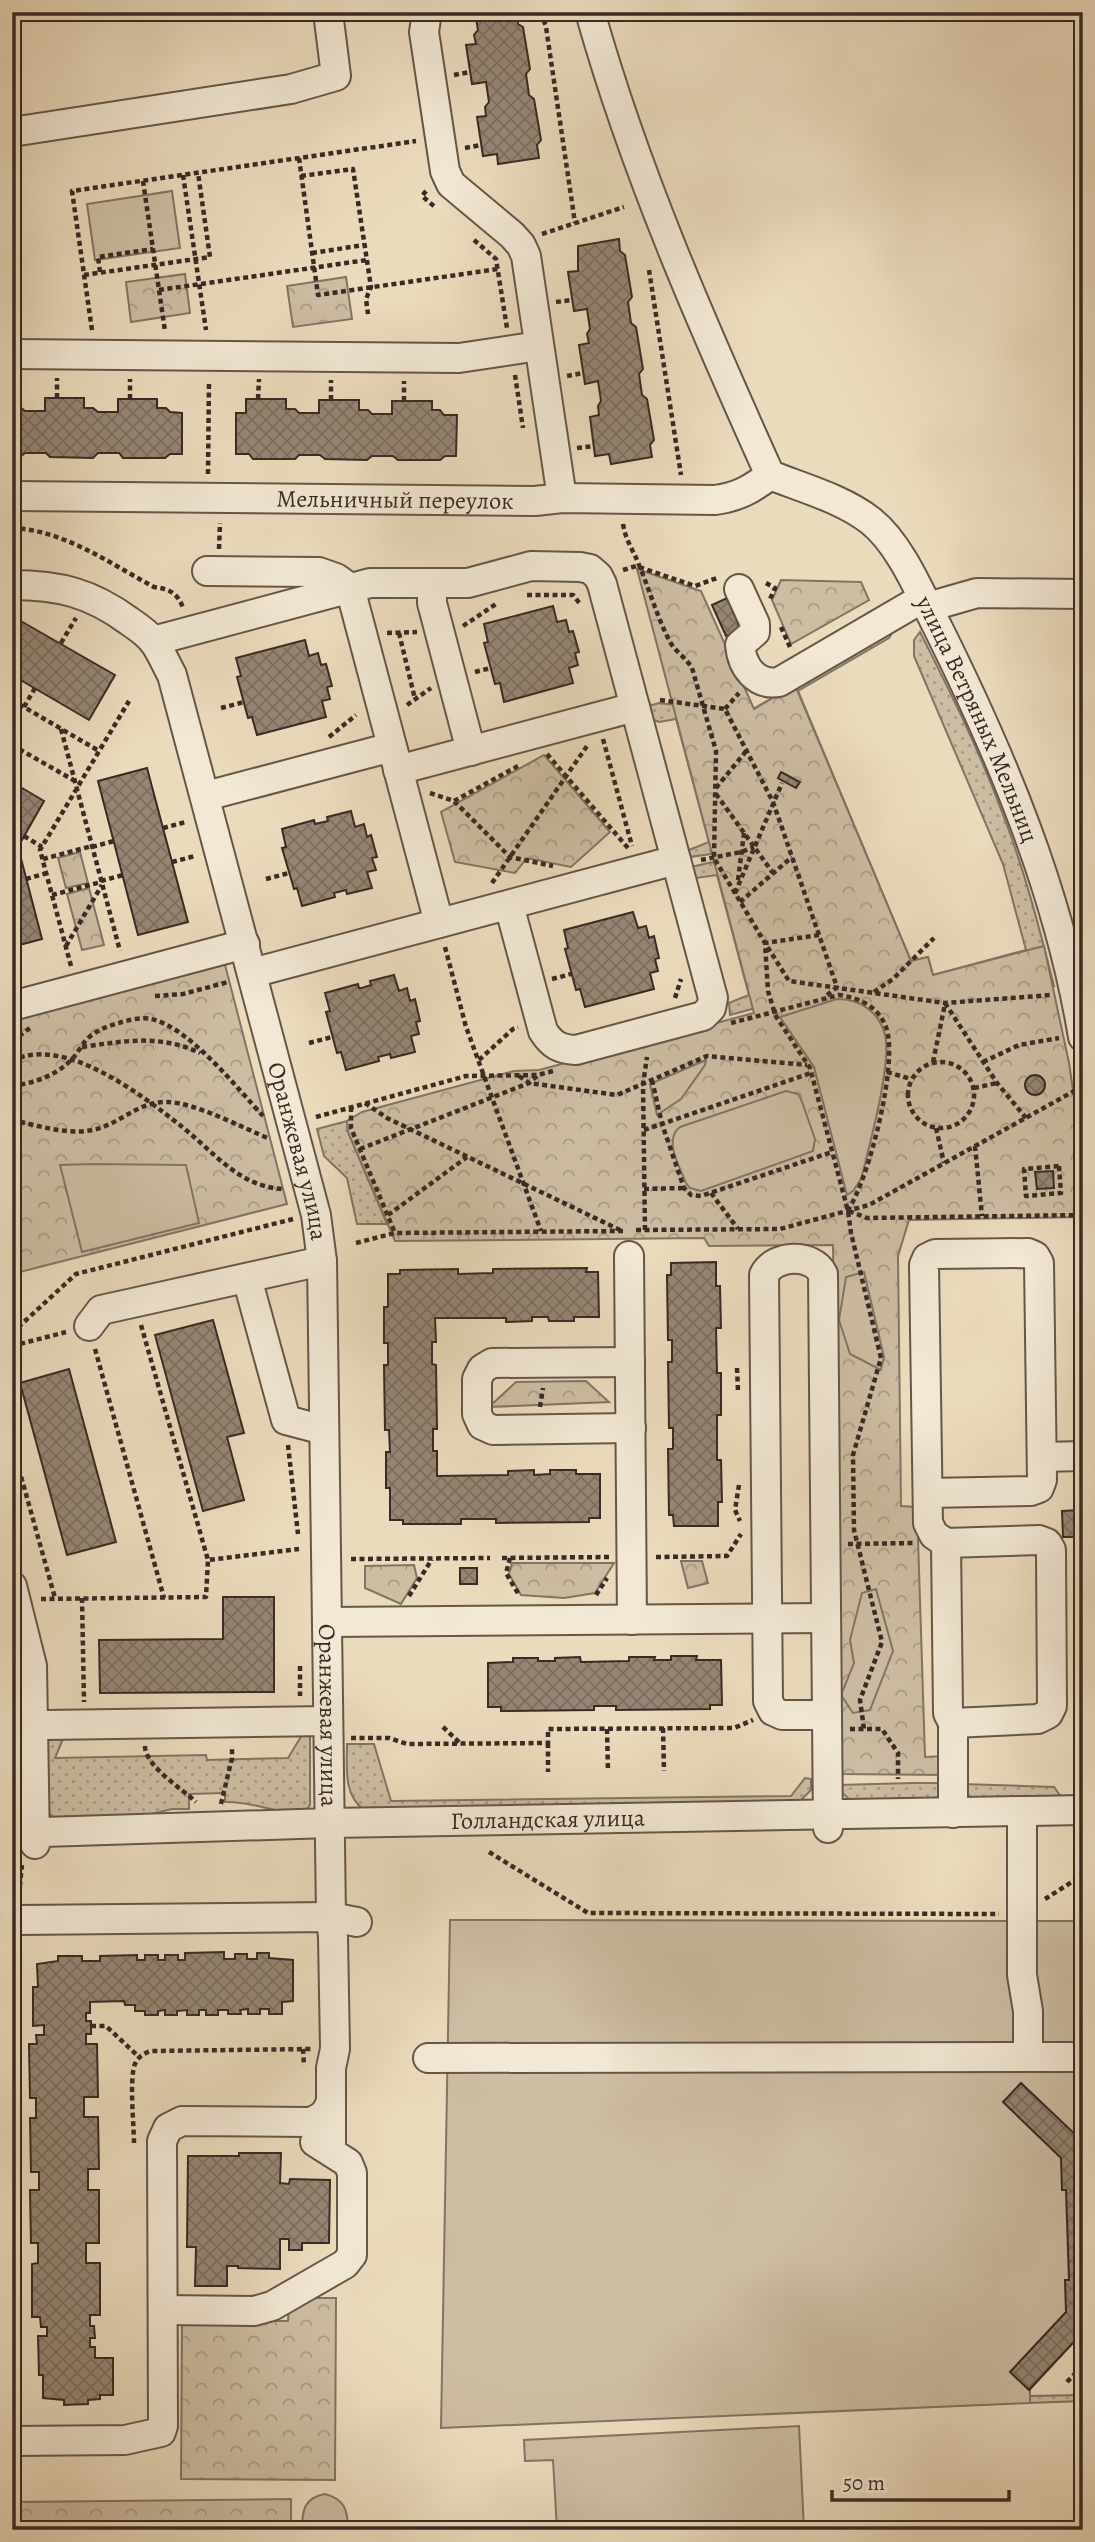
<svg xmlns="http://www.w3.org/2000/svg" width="1095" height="2542" font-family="Alegreya,serif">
<defs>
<pattern id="grass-dots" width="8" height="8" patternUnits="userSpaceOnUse" patternTransform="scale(1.75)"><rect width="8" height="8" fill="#cdbda3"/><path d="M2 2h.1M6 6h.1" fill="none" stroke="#a79a85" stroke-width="1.8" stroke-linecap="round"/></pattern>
<pattern id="park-crowns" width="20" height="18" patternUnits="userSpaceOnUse" patternTransform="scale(1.75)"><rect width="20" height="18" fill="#cdbda3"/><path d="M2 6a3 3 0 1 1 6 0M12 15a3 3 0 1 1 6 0" fill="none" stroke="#a79a85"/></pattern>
<pattern id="building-cross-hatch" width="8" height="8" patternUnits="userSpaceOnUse" patternTransform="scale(1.75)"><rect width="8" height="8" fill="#958674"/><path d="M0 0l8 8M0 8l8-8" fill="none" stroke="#7b6e5f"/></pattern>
</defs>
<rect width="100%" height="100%" fill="#ebdbbd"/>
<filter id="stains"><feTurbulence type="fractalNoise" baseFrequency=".00286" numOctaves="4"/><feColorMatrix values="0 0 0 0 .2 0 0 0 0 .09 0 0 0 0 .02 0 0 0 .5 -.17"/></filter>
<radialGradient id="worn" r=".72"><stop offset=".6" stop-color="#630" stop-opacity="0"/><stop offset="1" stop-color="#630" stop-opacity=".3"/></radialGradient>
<!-- grass -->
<path fill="url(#grass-dots)" stroke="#827464" stroke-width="2" d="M889 631 891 635 889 638 798 691 911 961 928 957 933 975 1026 950 1003 864 914 656V640L920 632C950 691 979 750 1002 812 1024 868 1039 927 1054 986L839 983 753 709Z
M659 703 700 708 713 752 711 854 689 857V850L709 842 676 719 659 722 652 719 649 706Z
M713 862 761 941 767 1005 730 1015 729 1003 749 995 717 875 696 878 691 867Z
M347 1121 348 1132 387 1224H357L347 1178 324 1156 317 1129Z
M305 1730 310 1731V1805C307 1810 303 1813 296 1813 272 1812 250 1801 225 1802V1793L189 1794V1809H172L118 1822 56 1820 49 1813 46 1805 45 1739 62 1735 63 1739 55 1758 206 1755 207 1760 288 1758Z
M347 1744H374L391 1801 791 1796 805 1778 811 1779V1790L799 1802 364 1810C343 1794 347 1768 347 1744Z
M913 1783H944L940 1803 857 1806 840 1791 838 1785Z
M962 1784 1054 1787 1067 1805 967 1803Z
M1083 2395V2401L1030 2403V2396Z"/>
<!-- park -->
<path fill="url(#park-crowns)" stroke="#827464" stroke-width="2" d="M185 274 190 313 131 322 126 282Z
M346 277 352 319 293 327 287 286Z
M637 569 701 591 754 709 795 685 911 961 928 957 933 975 1044 946 1069 1063 1083 1157V1217L909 1220 898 1256 901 1506 917 1507 925 1757 944 1756V1775L838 1774 833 1245 709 1246 704 1238 395 1241 348 1132 347 1121 362 1112 514 1071 539 1070 754 1013Z
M781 580 861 582 869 600 791 644 772 600Z
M544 755 610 832 571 867 527 858 515 873 455 862 441 812Z
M80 852 88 883 66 888 58 858Z
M89 888 104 945 82 950 67 894Z
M224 961 287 1204 12 1274V1016Z
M586 1381 609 1402 489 1407 516 1382Z
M681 1561H702L708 1583 688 1588Z
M512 1563H614L595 1593 564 1598 521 1595 509 1574Z
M414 1565 417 1578 401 1604 365 1588V1566Z
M300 2298H336L335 2480 181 2479 182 2320 288 2321 289 2304Z
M291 2499V2530H16V2502Z"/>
<!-- pitch -->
<path fill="#cdbda3" stroke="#827464" stroke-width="2" d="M172 191 180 248 95 260 87 204Z
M837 999C859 999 879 1011 885 1035 892 1063 869 1148 861 1179L853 1191 847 1195 814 1067 780 1017Z
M706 1060 705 1065 681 1099 657 1115 650 1084Z
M786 1091 798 1094 801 1099 815 1139 813 1151 701 1191 690 1188 686 1183C680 1167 663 1140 680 1127Z
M94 1164 186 1165 199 1223 82 1252 60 1165Z
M864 1272 884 1357 881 1370 850 1354 839 1320 846 1277Z
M876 1589 893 1651 870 1710 853 1713 841 1695 854 1663 850 1640 862 1593Z
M450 1920 1081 1921 1083 2332 1030 2389V2403L441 2428Z
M799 2426 804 2530H557L553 2460 525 2461 524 2440Z
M325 2494C345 2499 348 2511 348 2530H302C302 2510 304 2498 325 2494Z"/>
<!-- building -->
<path fill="url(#building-cross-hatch)" stroke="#382a25" stroke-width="2" d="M517 12 518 24 523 27 530 69 526 74 529 95 534 99 541 140 537 145 539 158 498 164 497 154 483 156 477 117 486 116 485 107 489 102 486 82 472 84 466 45 476 44 474 35 478 30 476 18Z
M619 239 620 251 625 255 632 297 628 302 631 323 636 327 643 369 639 374 642 395 647 399 654 440 650 445 652 457 611 464 609 454 595 456 590 417 599 415 598 406 601 401 598 381 585 384 579 345 589 343 587 334 590 329 587 309 574 311 568 272 578 271V246Z
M45 398H84V408H93L98 412H118V399H157V408H166L170 412 182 413V454H170L165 458H123L119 453H98L93 458 50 457 46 453H25L20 457H12V407H20L25 411H45Z
M246 399H286V409H295L299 413H319V400H359V410H368L372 414H392V401H432V410H440L444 415H457L456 456H445L440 460H398L393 456H372L367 460 325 459 320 455H299L295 459H253L249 454H236V413H246Z
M727 598 741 630 726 636 712 605Z
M553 606 557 622 566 620 569 632 573 631 579 652 575 653 578 665 569 668 573 683 504 702 500 683 495 684 484 643 488 642 484 624Z
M12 616 115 675 89 720 12 675Z
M305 640 309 656 318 653 321 665 326 664 332 686 327 687 330 699 322 701 326 717 257 735 252 717 248 718 237 677 241 676 236 658Z
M147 768 188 922 138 935 98 781Z
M781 772 800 782 796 788 778 778Z
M12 782 44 801 18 847 42 939 12 947Z
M351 811 355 827 364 824 367 837 371 835 377 857 372 858 376 870 367 872 372 888 347 894 346 890 334 893 335 897 302 906 297 888 294 889 282 848 286 847 282 829 314 820 315 824 328 821 327 817Z
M633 912 638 928 646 926 649 938 654 936 659 958 655 959 658 971 650 973 654 989 585 1007 580 989 576 990 565 949 568 948 564 930Z
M394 975 399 991 407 988 410 1001 415 999 420 1021 416 1022 419 1034 411 1036 415 1052 391 1058 390 1054 378 1057 379 1061 346 1070 341 1052 337 1053 326 1012 330 1011 325 993 358 984 359 988H362L371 985 370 981Z
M1025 1085a10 10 0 1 1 20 0a10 10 0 1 1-20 0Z
M1053 1171 1054 1188 1037 1189 1035 1172Z
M716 1262V1286H720L721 1328H716L717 1373H721V1415H717V1460H721L722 1502H718V1526H674L673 1515H669L668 1449H673V1428H669L668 1362H672V1340H668L667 1275H671V1263Z
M587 1268 586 1272H598L599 1317H574V1321H549L548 1317H532V1321L506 1322V1318H435L436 1342H432V1364L436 1365 437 1429H433V1451H437V1476L508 1475V1471L534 1470V1475L550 1474V1470H576V1474H600V1518H589V1522L496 1523V1519H461V1524H403V1520H390V1488H386V1452H390L389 1430H385L384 1365H388V1343H384V1307H388V1274H400V1270L458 1269V1274L493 1273V1269Z
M213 1320 244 1433 227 1437 244 1500 203 1511 155 1335Z
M69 1369 116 1542 67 1555 20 1383Z
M1081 1510 1082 1537H1063L1062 1511Z
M460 1568H477V1584H460Z
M223 1597H274V1692L100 1693 99 1640 223 1639Z
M671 1656H697L696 1660H721L722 1705H710V1709L616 1710V1706H594V1710L501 1711V1707H488V1663L513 1662V1658H538V1661H555V1658L580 1657 581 1662 629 1661V1657H655L654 1660H671Z
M224 1952V1959H235V1954H247V1959H257V1953H269V1958L293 1960V2001L282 2002V2014H269V2009H260V2014H248V2009L240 2010 241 2014H228V2010H218V2015H206V2010H199V2015H187V2010L177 2011V2015H165V2010L158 2011V2015H145V2011H135V2005H125L124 2001 90 2002V2013H86V2021H91V2034H86V2044H97L98 2097H84V2117H98L99 2169H88V2190H99V2243H86V2263H100V2315H90V2326H94L95 2338H90V2347H95V2358H113V2395H100V2399L88 2400V2404L64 2405V2400L43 2398V2375H39L38 2336H47V2327H41L40 2317H32V2264L38 2263V2243H31L30 2190H39V2172H31L30 2118H36V2098H30L29 2044H37L36 2035H44V2025L33 2026V1987H38L37 1964 58 1961V1956H82V1961H100V1956L137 1955V1960H145V1955H158V1960H165V1955H178V1960H185V1953Z
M1021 2083 1081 2140 1083 2332 1029 2390 1010 2372 1066 2312 1065 2280H1069L1066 2190H1062L1061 2158 1003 2102Z
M239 2153H281L280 2183 289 2184 290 2179 330 2180 329 2243H302V2250H289V2239H280V2269L238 2268V2266H227V2286H195L196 2247H187L188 2156H239Z"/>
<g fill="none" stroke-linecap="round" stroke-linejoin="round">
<defs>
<g id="minor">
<path d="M427 12 424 32 445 171 451 184 512 235 521 245 526 256 562 498"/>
<path d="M590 12C635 172 702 324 770 475"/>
<path d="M12 132 291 89 336 76 328 12"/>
<path d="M12 354 459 358 539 346"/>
<path id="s1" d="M770 475C803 488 843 499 871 521 901 545 921 595 938 628 1003 759 1059 892 1083 1037"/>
<path id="s2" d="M12 496 535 501 562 498 715 500C738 497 752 489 770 475"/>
<path d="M207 571 319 572 336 578 350 588 439 923"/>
<path d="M432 583V603L471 751"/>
<path id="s3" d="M12 585C59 585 91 593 129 621 138 627 147 633 154 642 161 652 166 664 172 675L316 1215 322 1261 331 1917 333 1937 335 2049 331 2068V2151"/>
<path d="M739 589 755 624V632L740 645C742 667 756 686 779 682L923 598"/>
<path d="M928 607 977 593 1083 594"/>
<path d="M153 641 370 583H468L531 566 580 567 590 569 598 576 602 584 713 998 711 1008 703 1016 576 1050C559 1049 552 1045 543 1031L509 905"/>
<path d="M398 770 635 707"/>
<path d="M206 796 392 747"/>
<path d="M252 973 676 860"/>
<path d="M12 1006 245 944"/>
<path d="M629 1256 632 1620"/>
<path d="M247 1278 286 1420 324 1430"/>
<path d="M89 1326 101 1310 322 1261"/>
<path d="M630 1362 492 1363 482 1369 477 1379V1414L482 1425 493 1430 631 1428"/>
<path d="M1042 1457 1083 1456"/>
<path d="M928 1493 1031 1491 1039 1488 1042 1480 1039 1263 1035 1256 1028 1253 935 1254 927 1258 924 1265 928 1523 934 1535 946 1543 948 1713 953 1723V1813"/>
<path d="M946 1543 1039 1540 1047 1543 1051 1550 1052 1706 1048 1714 1038 1719 953 1723"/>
<path d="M12 1586 32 1666 35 1844"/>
<path d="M327 1622 826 1618"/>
<path d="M827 1715H782L773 1711 768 1701 764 1275C774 1254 813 1253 823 1274L828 1828"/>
<path d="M12 1723 45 1725 328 1721"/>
<path d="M1022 1811V1975L1028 2011V2057"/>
<path id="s4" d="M12 1833 330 1823 1083 1810"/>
<path d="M12 1922 17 1920 331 1917 357 1922"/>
<path d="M428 2058 1083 2057"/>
<path d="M163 2310 254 2311 272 2306 345 2264 352 2255V2173L348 2163 315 2142"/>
<path d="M12 2441 125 2440 161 2432 163 2426 162 2141 168 2128 182 2121 310 2122C322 2118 327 2113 331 2101"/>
</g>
</defs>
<!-- minor casing -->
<use href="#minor" stroke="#65564b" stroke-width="32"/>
<!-- path -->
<path stroke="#382a25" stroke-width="4.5" stroke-dasharray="5 3.5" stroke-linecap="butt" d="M541 12 546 27 575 223
M454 75 470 72
M465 148 481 145
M299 158 318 295 498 269
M183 175 206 330
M301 176 353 169 371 287 366 299 368 314
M143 181 165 331
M426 191 422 196 435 207
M542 234 624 207
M474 240 496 259 507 328
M312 253 364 245
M649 270 681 475
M100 272 98 257 153 249
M84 275 210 257 198 173
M159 290 367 260
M556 302 572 300
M92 330 72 191 416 141
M515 375 523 428
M567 376 583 373
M57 398V378
M130 399V379
M258 399 259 379
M331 400V380
M404 401V381
M577 448 594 446
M208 474 209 381
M623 524C626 542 633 549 639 565 650 591 657 617 670 642 676 652 686 658 692 668L716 751 714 858 765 943 768 991 774 1011 777 1018 810 1068 848 1211 851 1233 881 1358 853 1455 854 1530 882 1642 860 1700 864 1729
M12 528C64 530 109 563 154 587 169 589 178 593 183 608
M219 549 220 523
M623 570 636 566 695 586 717 578
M766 583 775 588 770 599
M527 595H573L580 604
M463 626 496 604
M781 627 790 647
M387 633 417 632
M399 633 415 699
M61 643 76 618
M475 672 491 668
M12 700 99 751
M660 700 725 709 773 802 837 987 825 997
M407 705 431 688
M24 707 35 688
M221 708 244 702
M725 709 739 693
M12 711 17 703
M61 729 120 951
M329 737 356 715
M603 739 632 846
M12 745 75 781
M547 754 628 848
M716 788 747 750
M430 793 454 801 510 857 553 866
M716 794 773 873
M454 801 518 766
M163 828 186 822
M24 836 42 847
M92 847 114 841
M43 859 92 846
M701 860 741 852 754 847
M172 862 195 856
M26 879 47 873
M266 879 289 873
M738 880 744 833
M101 881 123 875
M492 883 587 746
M735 893 782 783
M52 895 101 882
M740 902 792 857
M819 935 765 943 789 981 945 1003 1051 995
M66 946 102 885
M445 947 466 1027 541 1231
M71 966 40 850 129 701
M552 979 571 974
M874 992 893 979 934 938
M155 996 183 994 228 982
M675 998 681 979
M945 1003 997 1083 1026 1118
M731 1023 839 995C859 998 878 1006 886 1027 899 1062 869 1179 848 1210
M12 1041 30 1028
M309 1043 332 1037
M82 1047C125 1041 159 1034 200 1053
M479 1060 513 1029 518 1027
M12 1061C63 1034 142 1095 181 1126 213 1151 240 1188 284 1189
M908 1095a33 33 0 1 1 66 0a33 33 0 1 1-66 0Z
M933 1062 945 1004
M983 1062 1019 1045 1059 1038
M887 1072 911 1079
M519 1076 529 1083 617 1095 707 1056 807 1065
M652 1080 662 1124 684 1188 691 1195 701 1196 832 1152
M12 1086C35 1083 58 1075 74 1057 78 1052 82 1045 86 1040 95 1031 107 1026 119 1023 128 1020 141 1017 151 1019 189 1027 237 1088 263 1116
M974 1088 997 1083
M365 1103 387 1118 620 1230
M351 1107V1128L395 1233
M316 1117 466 1076 538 1075 553 1071
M12 1120C41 1126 74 1138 103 1127 126 1118 142 1101 168 1102 196 1103 243 1128 270 1139
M936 1128 944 1163
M644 1130 811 1073
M975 1146 982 1216
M360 1149 529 1083 538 1075
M1059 1166 1061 1193 1026 1196 1024 1169Z
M644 1189 684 1188
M711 1193 738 1229
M849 1211 867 1218 1083 1215
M388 1215 467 1157
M636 1230 780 1229 869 1205 1076 1090
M645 1230 643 1084 647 1057
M356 1243 395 1233 623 1231
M141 1325 208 1560
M12 1333 76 1274 293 1219
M12 1346 66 1332
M95 1349 164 1598
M737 1368 738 1391
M540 1407 543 1388
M12 1444 55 1598
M288 1445 298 1534
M739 1485 735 1510 740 1521
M848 1544 913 1543
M656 1557 727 1556 741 1534
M502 1558 609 1557
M510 1558 506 1573 519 1595
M351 1559 490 1558
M596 1595 607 1578
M409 1596 432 1559
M82 1598 84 1702
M41 1599 206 1597 208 1560 299 1549
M300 1666V1696
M443 1727 460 1743
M663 1728 664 1771
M607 1729 608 1771
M850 1729H882L898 1753V1779
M351 1738H389L407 1744 548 1743V1729L734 1728 753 1720
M548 1743V1772
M145 1746C145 1766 181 1788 196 1802
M221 1804 232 1758V1748
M1077 1835 1083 1846
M489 1852 588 1913 999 1914
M19 1895 22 1865
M1045 1899 1083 1875
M91 2026H106L139 2057
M303 2049 304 2066
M134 2143C134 2126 129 2078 135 2064 138 2057 144 2053 151 2051L311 2049
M1067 2382 1083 2365"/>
<!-- minor -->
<use href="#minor" stroke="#f2e8d4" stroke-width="28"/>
</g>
<g text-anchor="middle" stroke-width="5" stroke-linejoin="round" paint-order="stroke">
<!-- street labels -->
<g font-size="24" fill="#382a25" stroke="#f2e8d4">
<text dy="8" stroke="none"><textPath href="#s2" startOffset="383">Мельничный переулок</textPath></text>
<text dy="8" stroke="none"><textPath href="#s1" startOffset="338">улица Ветряных Мельниц</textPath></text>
<text dy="8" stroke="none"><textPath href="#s3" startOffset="688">Оранжевая улица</textPath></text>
<text dy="8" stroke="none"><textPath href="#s3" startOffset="1255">Оранжевая улица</textPath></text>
<text dy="8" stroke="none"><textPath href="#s4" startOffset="536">Голландская улица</textPath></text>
</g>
</g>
<!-- margin -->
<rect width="1095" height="2542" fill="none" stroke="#ebdbbd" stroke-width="42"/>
<rect x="14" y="14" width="1067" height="2514" fill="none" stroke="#382a25" stroke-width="3.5"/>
<rect x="21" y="21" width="1053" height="2500" fill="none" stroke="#382a25" stroke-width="2"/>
<!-- scale -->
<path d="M832 2490v10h177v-10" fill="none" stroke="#382a25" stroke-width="3.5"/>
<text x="843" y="2490" font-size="21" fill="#382a25" stroke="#f2e8d4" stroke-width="5" paint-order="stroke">50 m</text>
<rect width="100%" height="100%" filter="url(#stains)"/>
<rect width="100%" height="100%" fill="url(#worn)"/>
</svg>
